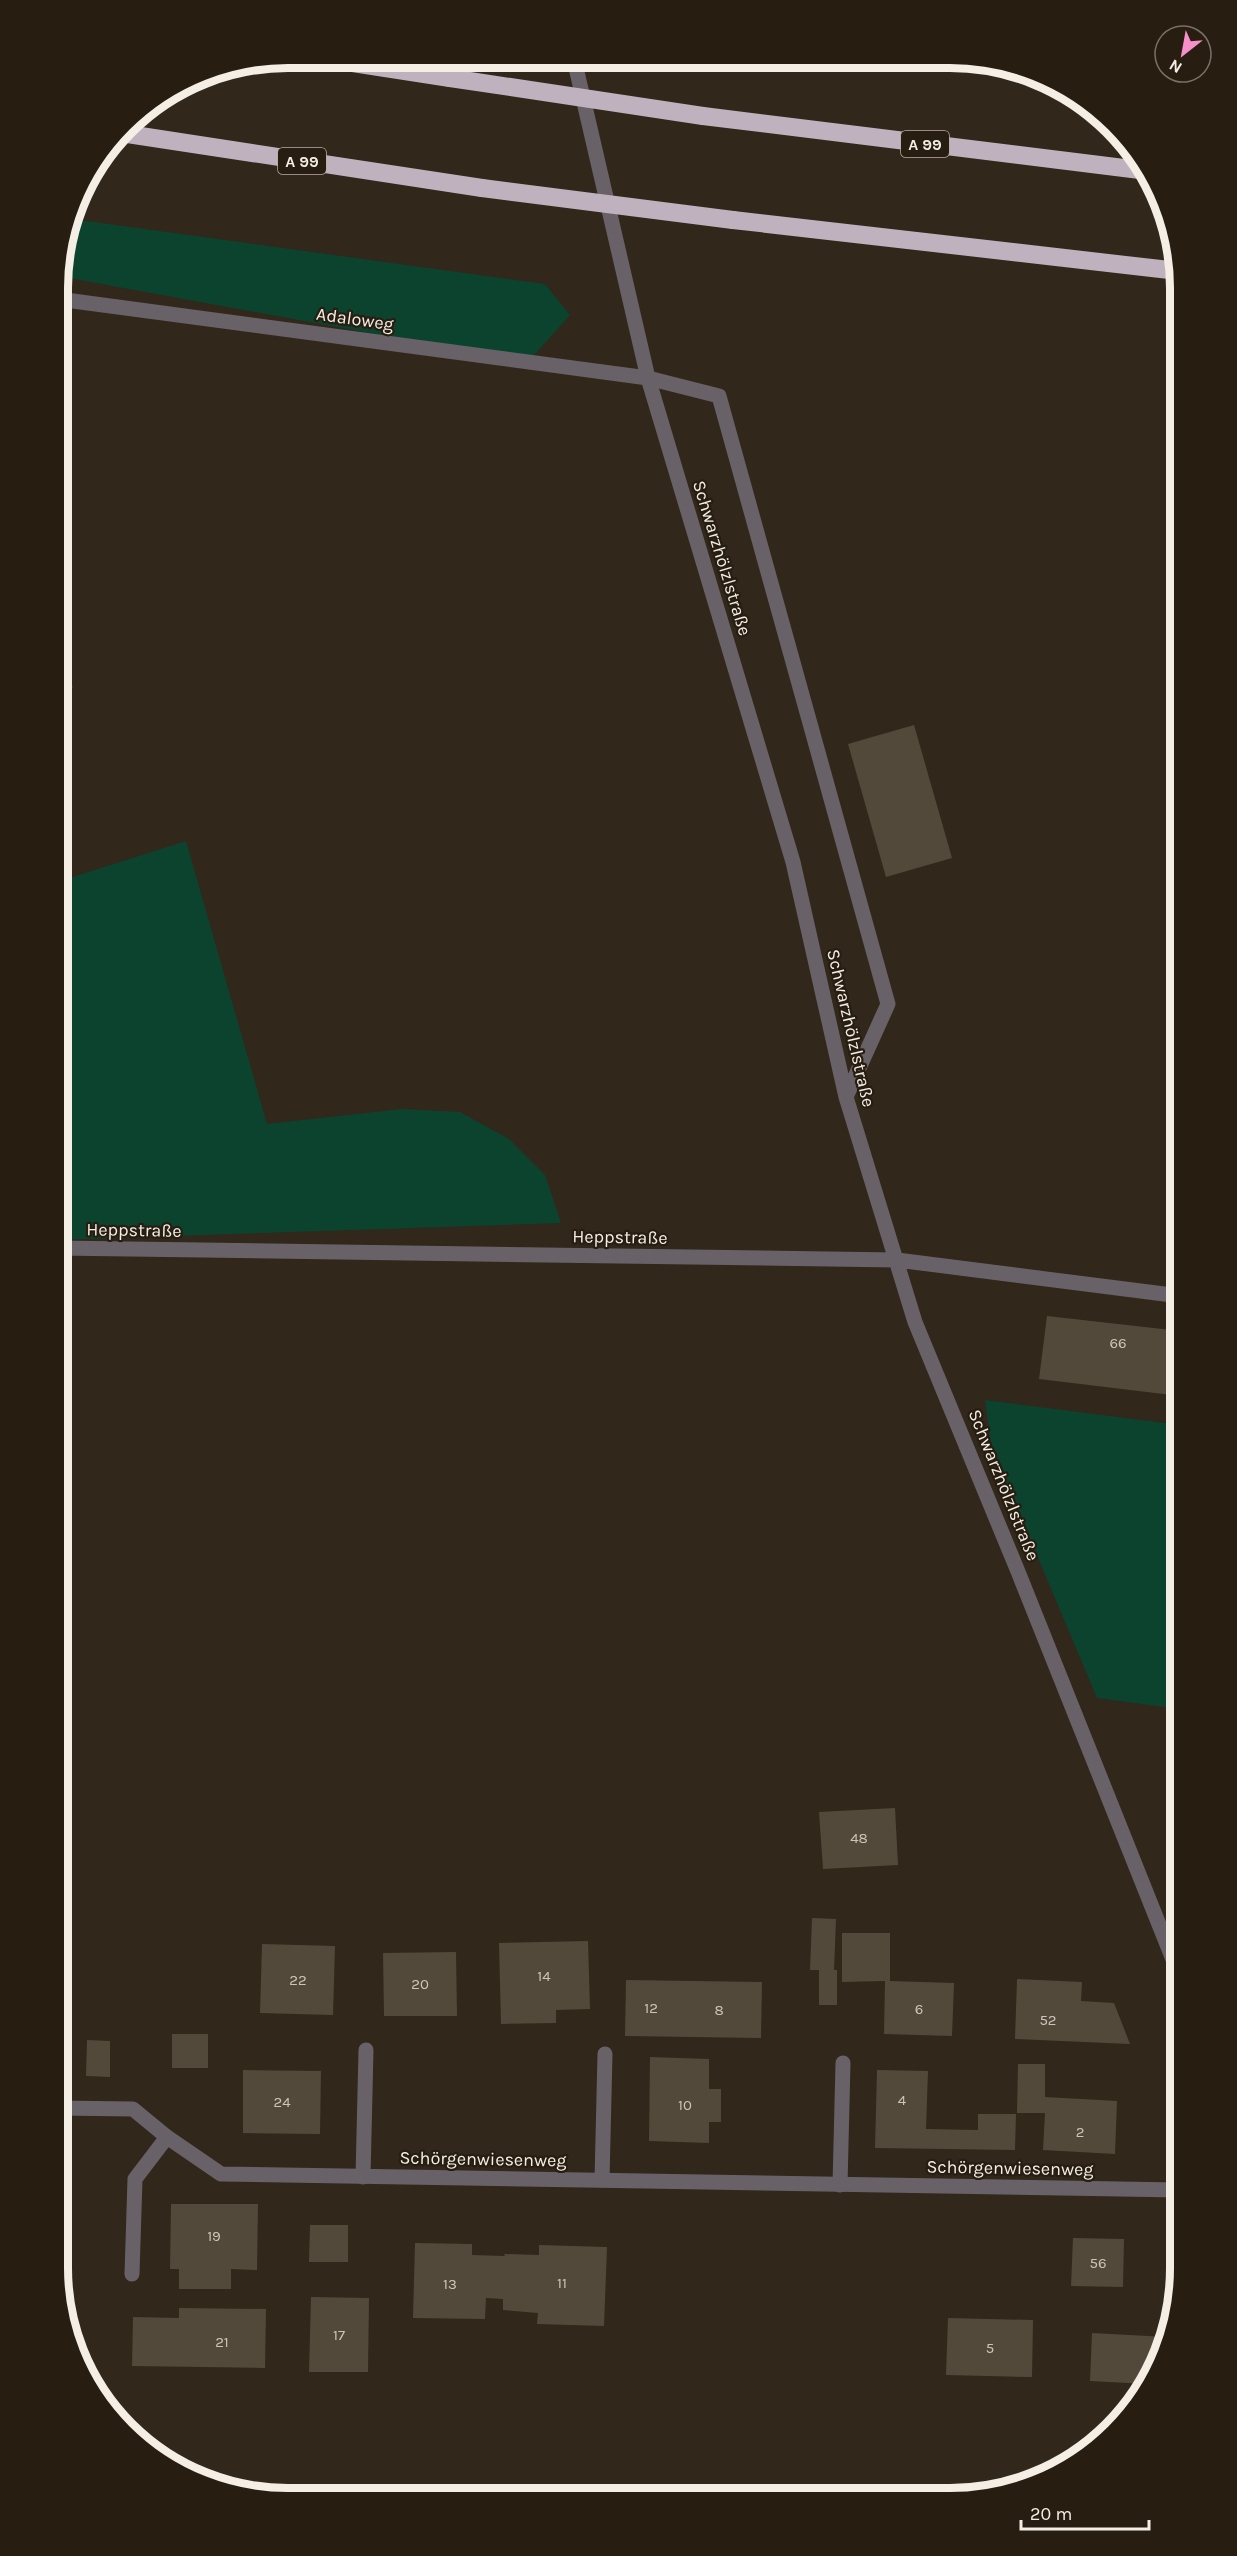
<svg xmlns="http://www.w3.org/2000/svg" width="1237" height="2556" font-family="Karla,sans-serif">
<rect width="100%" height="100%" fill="#31271a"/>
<!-- green -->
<path fill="#0c432f" d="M72 219 545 284 570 315 528 362 58 276Z
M186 841 267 1124 402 1109 460 1112 509 1139 545 1175 561 1223 57 1240V882Z
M985 1400 1180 1425V1709L1097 1698 991 1446Z"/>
<!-- building -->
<path fill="#53493b" d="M57 664 73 687 57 697Z
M914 725 952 858 886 877 848 744Z
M1047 1316 1180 1331V1396L1039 1379Z
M895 1808 898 1865 823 1869 819 1812Z
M812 1918 836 1919 834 1970H837V2005H819V1970H810Z
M842 1933H890V1981L954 1983 952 2036 884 2034 885 1981 842 1982Z
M588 1941 590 2009 556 2010V2023L501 2024 499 1943Z
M262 1944 335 1946 333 2015 260 2013Z
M456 1952 457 2016H384L383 1953Z
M1017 1979 1082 1982 1081 2001 1114 2003 1130 2044 1015 2039Z
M626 1980 762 1982 761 2038 625 2036Z
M172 2034H208V2068H172Z
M87 2040 110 2041V2077L86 2076Z
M650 2057 709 2059V2089H721V2122H709V2143L649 2141Z
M1018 2064H1045V2097L1117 2101 1115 2154 1043 2150 1045 2113H1017Z
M243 2070 321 2071 320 2134 243 2133Z
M877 2070 928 2071 926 2129 978 2130V2114H1016L1015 2150 875 2148Z
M57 2161H60V2228H57Z
M171 2204H258L257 2270 231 2269V2289H179V2269H170Z
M310 2225H348V2262H309Z
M1073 2238 1124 2239 1123 2287 1071 2286Z
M415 2243 472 2244V2255L505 2256 504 2254 539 2255V2245L607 2247 604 2326 537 2324 538 2313 503 2310V2299L486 2298 485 2319 413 2318Z
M57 2263H63V2303H62Z
M311 2297 369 2298 368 2372H309Z
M179 2308 266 2309 265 2368 132 2366 133 2317 179 2318Z
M948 2318 1033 2320 1032 2377 946 2375Z
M1092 2333 1167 2337 1163 2356 1147 2384 1090 2381Z"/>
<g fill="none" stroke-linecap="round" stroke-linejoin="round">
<!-- service -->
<path stroke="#686268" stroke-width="15" d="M57 2108 133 2109 167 2137 135 2179 132 2274
M363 2177 366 2050
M602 2180 605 2054
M840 2185 843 2063"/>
<!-- minor -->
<path stroke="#686268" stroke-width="15" d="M574 59 648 378 793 862 846 1097 915 1322 1019 1574 1180 1977
M58 299 648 378 719 396 888 1004 846 1097
M57 1248 897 1260 1180 1296
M167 2137 221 2174 1180 2190"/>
<!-- motorway -->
<path stroke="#c0b1bf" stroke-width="18" d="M314 57 450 78
M703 116 1148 171
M121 133 482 188
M733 220 1178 271"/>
<!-- motorway-bridge -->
<path stroke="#c0b1bf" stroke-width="18" d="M450 78 703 116
M482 188 733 220"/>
</g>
<g text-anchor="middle" stroke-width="4.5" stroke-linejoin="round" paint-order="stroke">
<!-- number labels -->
<g font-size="15" fill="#ccc5ba">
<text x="1118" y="1348">66</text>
<text x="859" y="1843">48</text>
<text x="544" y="1981">14</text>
<text x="298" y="1985">22</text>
<text x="420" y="1989">20</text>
<text x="651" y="2013">12</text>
<text x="919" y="2014">6</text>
<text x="719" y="2015">8</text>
<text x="1048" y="2025">52</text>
<text x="902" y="2105">4</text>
<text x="282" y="2107">24</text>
<text x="685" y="2110">10</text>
<text x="1080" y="2137">2</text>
<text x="214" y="2241">19</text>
<text x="1098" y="2268">56</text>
<text x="562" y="2288">11</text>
<text x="450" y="2289">13</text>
<text x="339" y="2340">17</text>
<text x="222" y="2347">21</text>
<text x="990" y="2353">5</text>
</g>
<!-- shield labels -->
<g fill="#271e11" stroke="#b6b0a5" stroke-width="1.5">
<rect x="901" y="131" width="48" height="26" rx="4.5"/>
<rect x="278" y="148" width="48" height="26" rx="4.5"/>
</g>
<g font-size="16" font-weight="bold" fill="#f4eee5">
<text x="925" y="150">A 99</text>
<text x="302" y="167">A 99</text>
</g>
<!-- street labels -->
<g font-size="18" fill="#f4eee5" stroke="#271e11">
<text transform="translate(355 319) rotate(8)" y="6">Adaloweg</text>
<text transform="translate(722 558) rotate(73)" y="6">Schwarzhölzlstraße</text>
<text transform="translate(851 1028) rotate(77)" y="6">Schwarzhölzlstraße</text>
<text transform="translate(134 1230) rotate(1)" y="6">Heppstraße</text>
<text transform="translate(620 1237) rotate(1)" y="6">Heppstraße</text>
<text transform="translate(1004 1485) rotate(68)" y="6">Schwarzhölzlstraße</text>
<text transform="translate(483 2159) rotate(1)" y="6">Schörgenwiesenweg</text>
<text transform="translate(1010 2168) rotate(1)" y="6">Schörgenwiesenweg</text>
</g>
</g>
<!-- crop -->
<path d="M0 0H1237V2556H0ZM288 68H950A220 220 0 0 1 1170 288V2268A220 220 0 0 1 950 2488H288A220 220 0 0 1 68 2268V288A220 220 0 0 1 288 68Z" fill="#271e11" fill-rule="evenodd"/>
<path fill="none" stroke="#f4eee5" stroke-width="8" d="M288 68H950A220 220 0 0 1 1170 288V2268A220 220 0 0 1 950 2488H288A220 220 0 0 1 68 2268V288A220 220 0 0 1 288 68Z"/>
<!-- north arrow -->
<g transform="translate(1183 54) rotate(211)"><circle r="28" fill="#271e11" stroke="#797166" stroke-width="1.5"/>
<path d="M0-4.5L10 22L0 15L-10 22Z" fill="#f98fca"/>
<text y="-9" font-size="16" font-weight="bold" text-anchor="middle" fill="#f4eee5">N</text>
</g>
<!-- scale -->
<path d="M1021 2520v9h128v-9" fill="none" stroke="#f4eee5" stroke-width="3"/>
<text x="1030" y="2520" font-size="18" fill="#f4eee5" stroke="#271e11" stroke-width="4.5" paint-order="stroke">20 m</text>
</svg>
